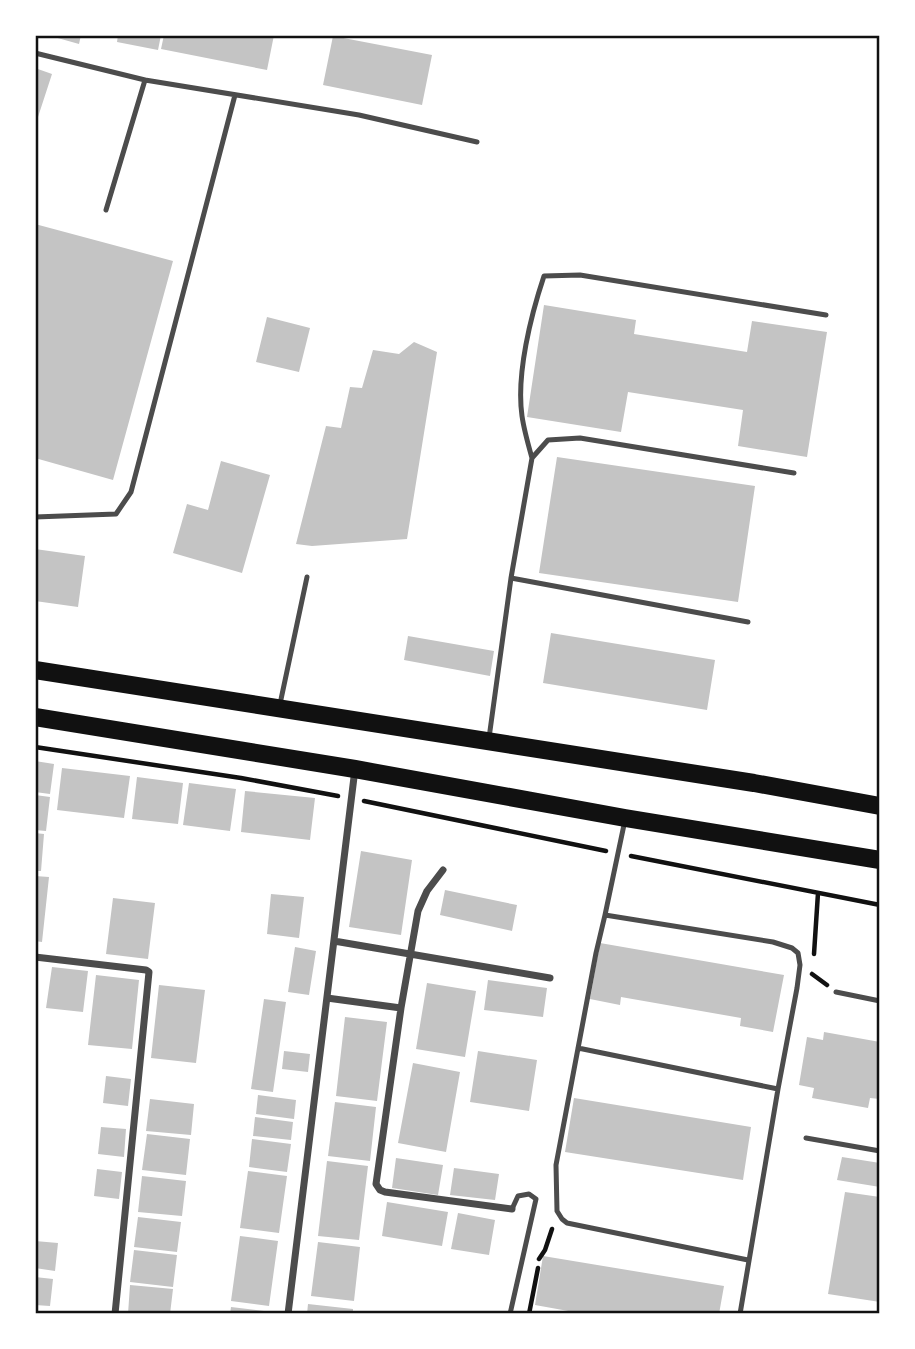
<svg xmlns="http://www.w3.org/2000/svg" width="915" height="1349" font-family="Rubik,sans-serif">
<rect width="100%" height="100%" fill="#fff"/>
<!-- building -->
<path fill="#c4c4c4" d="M47 35H81L79 44Z
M118 35H161L158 50 117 42Z
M164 35H231L246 38 247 35H274L267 70 161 49Z
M333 36 432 55 422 105 323 85Z
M35 68 52 74 38 117 35 116Z
M35 224 173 261 113 480 35 458Z
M544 305 636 320 634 334 747 352 752 321 827 332 807 457 738 446 743 410 628 392 621 432 527 417Z
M267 317 310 328 299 372 256 362Z
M414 342 437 352 407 539 312 546 296 544 326 426 341 428 350 387 362 388 373 350 399 354Z
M557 457 755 486 738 602 539 573Z
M221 461 270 475 242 573 173 553 187 504 208 510Z
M35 549 85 556 78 607 35 601Z
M551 633 715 660 707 710 543 683Z
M408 636 494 651 490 676 404 660Z
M35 761 54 764 50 794 35 792Z
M62 768 130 776 124 818 57 810Z
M137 777 183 783 178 824 132 819Z
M189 783 236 789 230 831 183 825Z
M245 791 315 798 310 840 241 832Z
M35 795 50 797 46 831 35 830Z
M35 833 44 834 41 871H35Z
M361 851 412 860 401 935 349 927Z
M35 876 49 877 42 942 35 941Z
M445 890 517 905 512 931 440 915Z
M271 894 304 897 299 938 267 934Z
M113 898 155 903 148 959 106 954Z
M600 943 784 975 773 1032 740 1026 741 1018 621 997 620 1005 590 999Z
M295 947 316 951 309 995 288 992Z
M52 967 88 971 83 1012 46 1008Z
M96 975 139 980 132 1049 88 1045Z
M488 980 547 988 543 1017 484 1010Z
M427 983 476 991 465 1057 416 1049Z
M159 985 205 990 196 1063 151 1058Z
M264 999 286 1002 273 1092 251 1089Z
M345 1017 387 1022 377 1101 336 1096Z
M824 1032 880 1042 878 1049 880 1050V1099L870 1098 868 1108 812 1098 814 1088 799 1085 807 1037 823 1040Z
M284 1051 310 1054 308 1072 282 1069Z
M478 1051 537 1060 529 1111 470 1102Z
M413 1063 460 1072 446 1152 398 1143Z
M106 1076 131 1079 128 1106 103 1103Z
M258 1095 296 1100 294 1119 256 1114Z
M574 1098 751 1127 743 1180 565 1152Z
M150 1099 194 1104 191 1135 146 1131Z
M335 1102 376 1107 370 1161 328 1156Z
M255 1117 293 1122 291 1140 253 1136Z
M101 1127 126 1129 124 1157 98 1154Z
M147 1134 190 1139 186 1175 142 1170Z
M252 1139 291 1144 287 1172 249 1167Z
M842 1157 880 1163V1187L837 1180Z
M396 1158 443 1165 438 1195 392 1188Z
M327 1161 368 1166 359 1240 318 1236Z
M454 1168 499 1174 495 1200 450 1195Z
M97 1169 122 1172 119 1199 94 1196Z
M248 1171 287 1176 279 1233 240 1228Z
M142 1176 186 1181 182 1216 138 1212Z
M845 1192 880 1197V1302L828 1294Z
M387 1202 448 1212 442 1246 382 1236Z
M458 1213 495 1220 489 1255 451 1249Z
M138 1217 181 1222 177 1252 134 1247Z
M240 1236 278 1241 269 1306 231 1301Z
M35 1241 58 1243 55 1271 35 1268Z
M318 1242 360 1247 354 1301 311 1296Z
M134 1250 177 1255 173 1287 130 1282Z
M543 1256 724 1286 719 1314H585L535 1305Z
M35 1277 53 1279 50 1306 35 1305Z
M130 1285 173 1289 170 1314H128Z
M308 1304 353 1309V1314H307Z
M231 1307 272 1312V1314H230Z"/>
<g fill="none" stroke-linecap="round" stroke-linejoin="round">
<!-- path -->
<path stroke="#111" stroke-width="4.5" d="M35 747 241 778 338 796
M364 801 606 851
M631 856 880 905
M814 954 818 893
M812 974 827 985
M539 1259 545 1250 552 1229
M529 1314 538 1268"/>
<!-- service -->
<path stroke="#4c4c4c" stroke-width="5" d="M35 53 145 80 359 115 477 142
M106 210 145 80
M532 458C528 444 524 430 522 416 516 374 531 315 544 276L580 275 826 315
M35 517 116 514 131 492 235 95
M511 578 748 622
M280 704 307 577
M489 738 511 578 532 458 548 440 580 438 794 473
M625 820 605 915 773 942 792 948 798 953 800 965 797 988 778 1089 740 1314
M605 915 596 953 556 1165 557 1211 562 1219 567 1223 748 1260
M836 992 880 1001
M578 1048 778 1089
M806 1138 880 1151
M510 1314 536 1199 529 1194 518 1196 512 1209"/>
<!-- minor -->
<path stroke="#4c4c4c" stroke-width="7" d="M443 870 427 891 418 911 401 1008 376 1184 380 1190 385 1192 512 1209
M334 941 550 978
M35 957 146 970 149 972 115 1314
M327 998 401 1008
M288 1314 355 769"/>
<!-- primary -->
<path stroke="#111" stroke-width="18" d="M35 670 754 783 880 806
M35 717 355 769 625 818 880 860"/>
</g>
<!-- border -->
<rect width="915" height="1349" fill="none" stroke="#ffffff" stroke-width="74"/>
<rect x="37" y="37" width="841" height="1275" fill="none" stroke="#111" stroke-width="2.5"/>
</svg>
